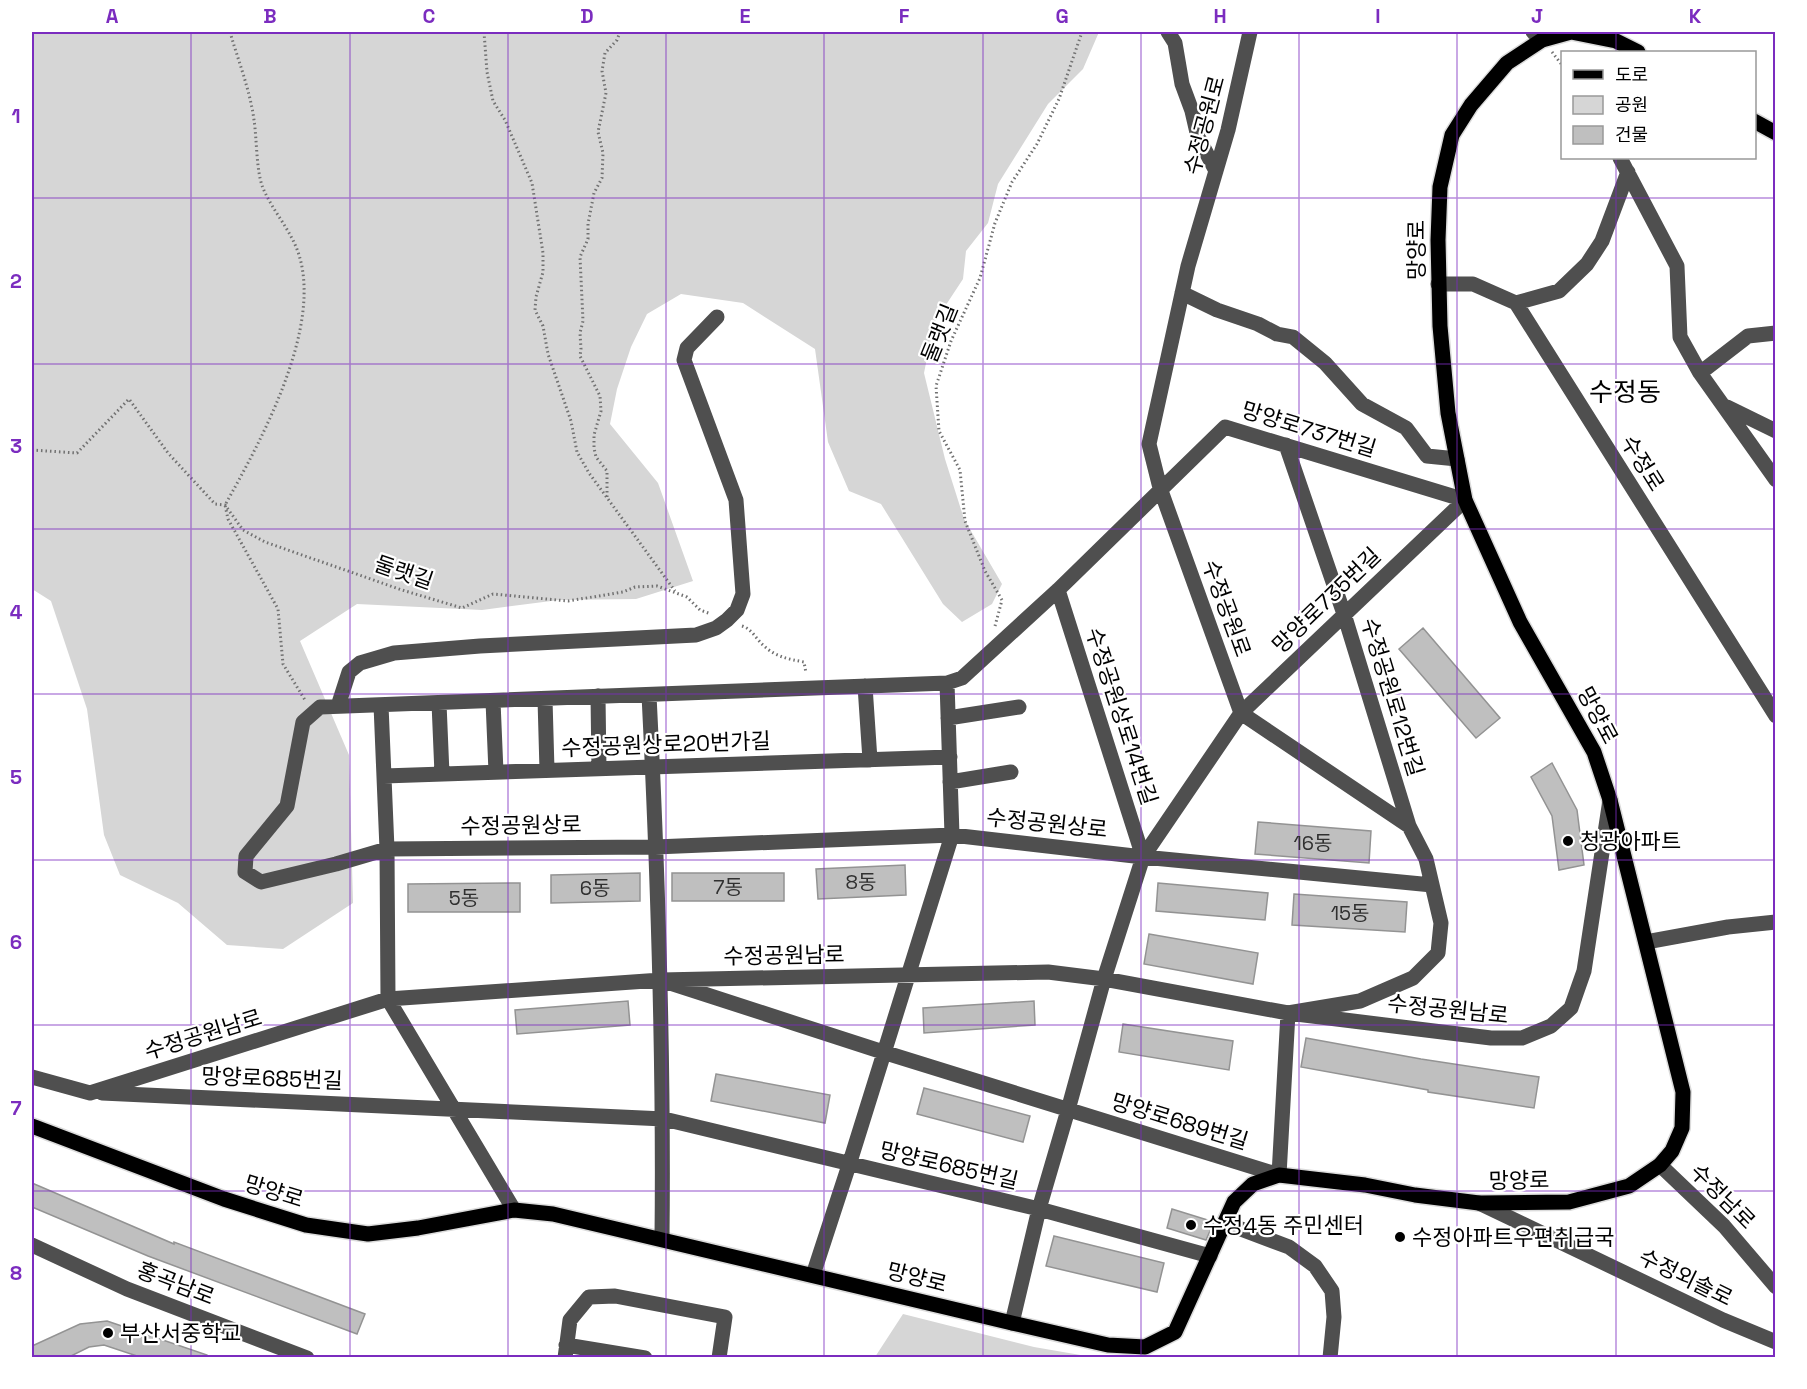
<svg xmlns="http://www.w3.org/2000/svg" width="1807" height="1389" font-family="'Space Grotesk','Noto Sans KR',sans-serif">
<rect width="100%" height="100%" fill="#fff"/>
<!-- green -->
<path fill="#d6d6d6" d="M32 32H1099L1083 69 1048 104 998 184 988 223 966 251 963 279 934 323 924 373 945 459 964 519 1002 584 992 604 962 622 943 604 881 504 849 491 828 442 815 349 743 303 681 294 647 314 631 347 617 389 610 424 658 483 693 581 636 599 559 600 482 610 357 604 300 641 349 755 353 903 283 949 227 945 178 903 120 875 104 835 87 709 51 601 32 589Z
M903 1314 1034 1347 1092 1357H875Z"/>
<!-- building -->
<path fill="#bfbfbf" stroke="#939393" stroke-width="1.5" d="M1423 628 1500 718 1476 738 1399 649Z
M1552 763 1577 810 1584 865 1559 870 1552 816 1531 777Z
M1258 822 1371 831 1369 863 1255 854Z
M905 865 906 895 818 899 816 869Z
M640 873V901L551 903V875Z
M672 873H784V901H672Z
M520 883V912H408V884Z
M1158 883 1268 893 1265 920 1156 911Z
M1294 894 1407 902 1405 932 1292 925Z
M1149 934 1258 953 1253 984 1144 964Z
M628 1001 630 1025 517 1034 515 1010Z
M1034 1001 1035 1025 924 1033 923 1008Z
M1123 1024 1233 1041 1229 1070 1119 1052Z
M1306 1038 1421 1059 1539 1077 1534 1108 1428 1092V1090L1301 1067Z
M716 1074 830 1095 825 1123 711 1101Z
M924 1088 1030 1116 1023 1142 917 1114Z
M32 1183 174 1244V1242L365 1314 357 1334 148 1256 32 1207Z
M1172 1209 1214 1222 1206 1240 1167 1228Z
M1054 1236 1164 1263 1157 1292 1046 1266Z
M107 1321 207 1355V1358H143L104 1345 89 1347 67 1358H32V1346L80 1324Z"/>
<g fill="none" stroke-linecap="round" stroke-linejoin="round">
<defs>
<path id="major" d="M1754 121 1776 133
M32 1126 224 1199 306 1225 368 1234 418 1228 514 1210 553 1214 1012 1323 1108 1345 1145 1347 1175 1332 1234 1202 1253 1184 1279 1175 1365 1185 1415 1195 1479 1203 1569 1202 1629 1186 1660 1165 1672 1151 1682 1128 1683 1092 1610 800 1594 752 1520 622 1465 500 1448 413 1440 326 1438 240 1440 187 1452 135 1471 105 1507 63 1542 40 1571 32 1616 41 1638 52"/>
</defs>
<!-- major casing -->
<use href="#major" stroke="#dbdbdb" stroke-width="18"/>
<!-- path -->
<path stroke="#717171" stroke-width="3" stroke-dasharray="1.5 3" stroke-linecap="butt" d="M230 32C238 60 250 90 254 120 257 139 256 171 263 188 272 210 290 229 298 252 324 326 261 441 225 505L228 519 278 609 283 664 305 700
M484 32 487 72 493 101 505 120 532 183 543 253V272L536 297 535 310 543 326 548 354 571 421 577 452 589 473 675 591
M1552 52 1562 65
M32 450 77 453 129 399 168 453 215 504 225 505 243 530 265 542 402 590 462 608 493 594 568 601 623 592 635 587 657 586 687 597 700 610 711 614
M607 497V471L596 457 594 448V435L601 411 600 396 580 356 581 349 580 333 583 321 580 257 588 239V224L594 193 602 178 603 153 598 132 606 93 602 71 605 53 617 40 620 32
M742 626C752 629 756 639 764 646 776 657 788 659 804 662L806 673
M995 626 1002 600 985 571 965 521 960 470 939 431 936 386 951 341 980 278 995 223 1012 182 1037 144 1059 99 1082 32"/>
<!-- minor -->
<path stroke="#4f4f4f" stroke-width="15" d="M1168 32 1175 43 1182 84 1192 111 1198 137 1216 171
M1533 32 1542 40
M1620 158 1677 266 1680 337 1700 373 1776 480
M1438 284H1473L1516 303 1776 716
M1182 293 1217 310 1258 324 1277 334 1293 337 1325 363 1362 404 1406 428 1427 456 1457 459
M1516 303 1559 291 1587 264 1602 241 1628 172
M1700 373 1748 336 1776 333
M1727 407 1776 431
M1286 445 1344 614 1409 826
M1058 590 1143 857
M865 686 870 760
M649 695C658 876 664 1058 662 1239
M598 696 599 769
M545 699 547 770
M493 701 496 772
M439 703 442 774
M381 705 387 849 388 999 514 1210
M338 706 349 672 360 663 394 653 480 646 696 635 716 628 727 620 737 610 743 594 736 500 684 360 687 348 717 317
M948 718 1019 707
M384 776 950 757
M950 782 1011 772
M1646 942 1728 927 1776 922
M661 980 883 1052 1279 1175 1288 1013 1360 1001 1413 978 1438 953 1441 923 1426 859 1409 826 1241 713 1160 488 1149 444 1188 266 1228 130 1250 32
M32 1077 90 1093 388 999 661 980 1048 972 1104 979 1288 1013 1491 1038H1522L1551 1026 1571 1008 1584 971 1610 800
M102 1093 664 1119 1039 1209 1210 1256
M1660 1165 1724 1226 1776 1287
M1479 1203 1723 1320 1776 1342
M1225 1223 1289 1247 1315 1266 1332 1291 1334 1317 1330 1358
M32 1245 127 1289 307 1358
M813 1275 849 1165 952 835 947 683
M1012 1323 1039 1209 1068 1110 1104 979 1143 857 1241 713 1465 500 1225 427 1058 590 962 678 947 683 320 707 303 722 287 806 246 856 245 872 261 882 336 864 387 849 655 847 952 835 1143 857 1432 885
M566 1345 645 1358
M565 1358 570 1320 589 1297 615 1296 725 1317 719 1358"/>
<!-- major -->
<use href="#major" stroke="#000" stroke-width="15"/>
</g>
<!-- grid -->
<path fill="none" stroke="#7b2cbf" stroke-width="1.5" stroke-opacity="0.55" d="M191 32V1358M350 32V1358M508 32V1358M666 32V1358M824 32V1358M983 32V1358M1141 32V1358M1299 32V1358M1457 32V1358M1616 32V52M1616 158V1358M32 198H1776M32 364H1776M32 529H1776M32 694H1776M32 860H1776M32 1025H1776M32 1191H1776"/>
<!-- markers -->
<g fill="#000" stroke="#fff" stroke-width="2">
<circle cx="1568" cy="841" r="6"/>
<circle cx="1191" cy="1225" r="6"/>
<circle cx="1400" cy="1237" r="6"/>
<circle cx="108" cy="1333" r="6"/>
</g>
<g text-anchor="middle" stroke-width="4.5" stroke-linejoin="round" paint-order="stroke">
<!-- number labels -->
<g font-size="20" fill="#303030">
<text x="1313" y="850">16동</text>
<text x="861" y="889">8동</text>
<text x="728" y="894">7동</text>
<text x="595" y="895">6동</text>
<text x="464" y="905">5동</text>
<text x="1350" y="920">15동</text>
</g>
<!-- street labels -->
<g font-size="22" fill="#000" stroke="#fff">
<text transform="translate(1204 125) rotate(-75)" y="8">수정공원로</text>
<text transform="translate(1416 250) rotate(-90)" y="8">망양로</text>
<text transform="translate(939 333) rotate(-68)" y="8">둘랫길</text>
<text transform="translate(1309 429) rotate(17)" y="8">망양로737번길</text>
<text transform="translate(1643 463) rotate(58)" y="8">수정로</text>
<text transform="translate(404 572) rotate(19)" y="8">둘랫길</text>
<text transform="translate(1326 600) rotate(-44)" y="8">망양로735번길</text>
<text transform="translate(1227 608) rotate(70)" y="8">수정공원로</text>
<text transform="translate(1393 697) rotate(73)" y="8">수정공원로12번길</text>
<text transform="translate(1598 715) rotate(62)" y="8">망양로</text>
<text transform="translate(1122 716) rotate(72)" y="8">수정공원상로14번길</text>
<text transform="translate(666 744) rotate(-2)" y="8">수정공원상로20번가길</text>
<text transform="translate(1047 823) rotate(6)" y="8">수정공원상로</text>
<text transform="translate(521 825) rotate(-1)" y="8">수정공원상로</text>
<text transform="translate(784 955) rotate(-1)" y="8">수정공원남로</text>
<text transform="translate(1448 1009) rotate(6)" y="8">수정공원남로</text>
<text transform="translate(203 1034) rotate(-17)" y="8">수정공원남로</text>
<text transform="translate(272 1078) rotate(2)" y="8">망양로685번길</text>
<text transform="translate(1180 1121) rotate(17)" y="8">망양로689번길</text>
<text transform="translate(949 1165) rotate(13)" y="8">망양로685번길</text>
<text transform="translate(1519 1180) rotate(-1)" y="8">망양로</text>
<text transform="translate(274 1191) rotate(17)" y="8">망양로</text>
<text transform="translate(1723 1196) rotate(45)" y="8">수정남로</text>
<text transform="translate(917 1277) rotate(14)" y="8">망양로</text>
<text transform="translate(1686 1277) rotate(26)" y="8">수정외솔로</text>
<text transform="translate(176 1283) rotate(21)" y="8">홍곡남로</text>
</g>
<!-- poi labels -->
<g font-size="22" fill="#000" stroke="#fff" text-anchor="start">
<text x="1580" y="849">청광아파트</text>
<text x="1203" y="1233">수정4동 주민센터</text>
<text x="1412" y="1245">수정아파트우편취급국</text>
<text x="120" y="1341">부산서중학교</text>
</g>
<!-- quarter labels -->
<g font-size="26" fill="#000" stroke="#fff">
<text x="1625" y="401">수정동</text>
</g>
</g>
<!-- border -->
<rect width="1807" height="1389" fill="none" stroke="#ffffff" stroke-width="66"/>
<!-- legend -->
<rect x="1561" y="51" width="195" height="108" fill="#ffffff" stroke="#999999" stroke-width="1.5"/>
<rect x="1573" y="70" width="30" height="9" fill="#000000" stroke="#999999" stroke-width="1.5"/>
<text x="1615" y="81" font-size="18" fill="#000000">도로</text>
<rect x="1573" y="96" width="30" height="18" fill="#d6d6d6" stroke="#999999" stroke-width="1.5"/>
<text x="1615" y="111" font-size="18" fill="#000000">공원</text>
<rect x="1573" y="126" width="30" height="18" fill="#bfbfbf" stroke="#999999" stroke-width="1.5"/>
<text x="1615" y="141" font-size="18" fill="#000000">건물</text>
<rect x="33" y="33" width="1741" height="1323" fill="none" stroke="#7b2cbf" stroke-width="2"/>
<g font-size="20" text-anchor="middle" font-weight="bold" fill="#7b2cbf">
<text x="112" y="23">A</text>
<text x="270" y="23">B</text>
<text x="429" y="23">C</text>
<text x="587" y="23">D</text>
<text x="745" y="23">E</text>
<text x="904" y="23">F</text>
<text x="1062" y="23">G</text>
<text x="1220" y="23">H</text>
<text x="1378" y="23">I</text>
<text x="1537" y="23">J</text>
<text x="1695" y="23">K</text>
<text x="16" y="123">1</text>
<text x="16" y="288">2</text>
<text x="16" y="453">3</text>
<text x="16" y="619">4</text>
<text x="16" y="784">5</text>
<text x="16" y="949">6</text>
<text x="16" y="1115">7</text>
<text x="16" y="1280">8</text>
</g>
</svg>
